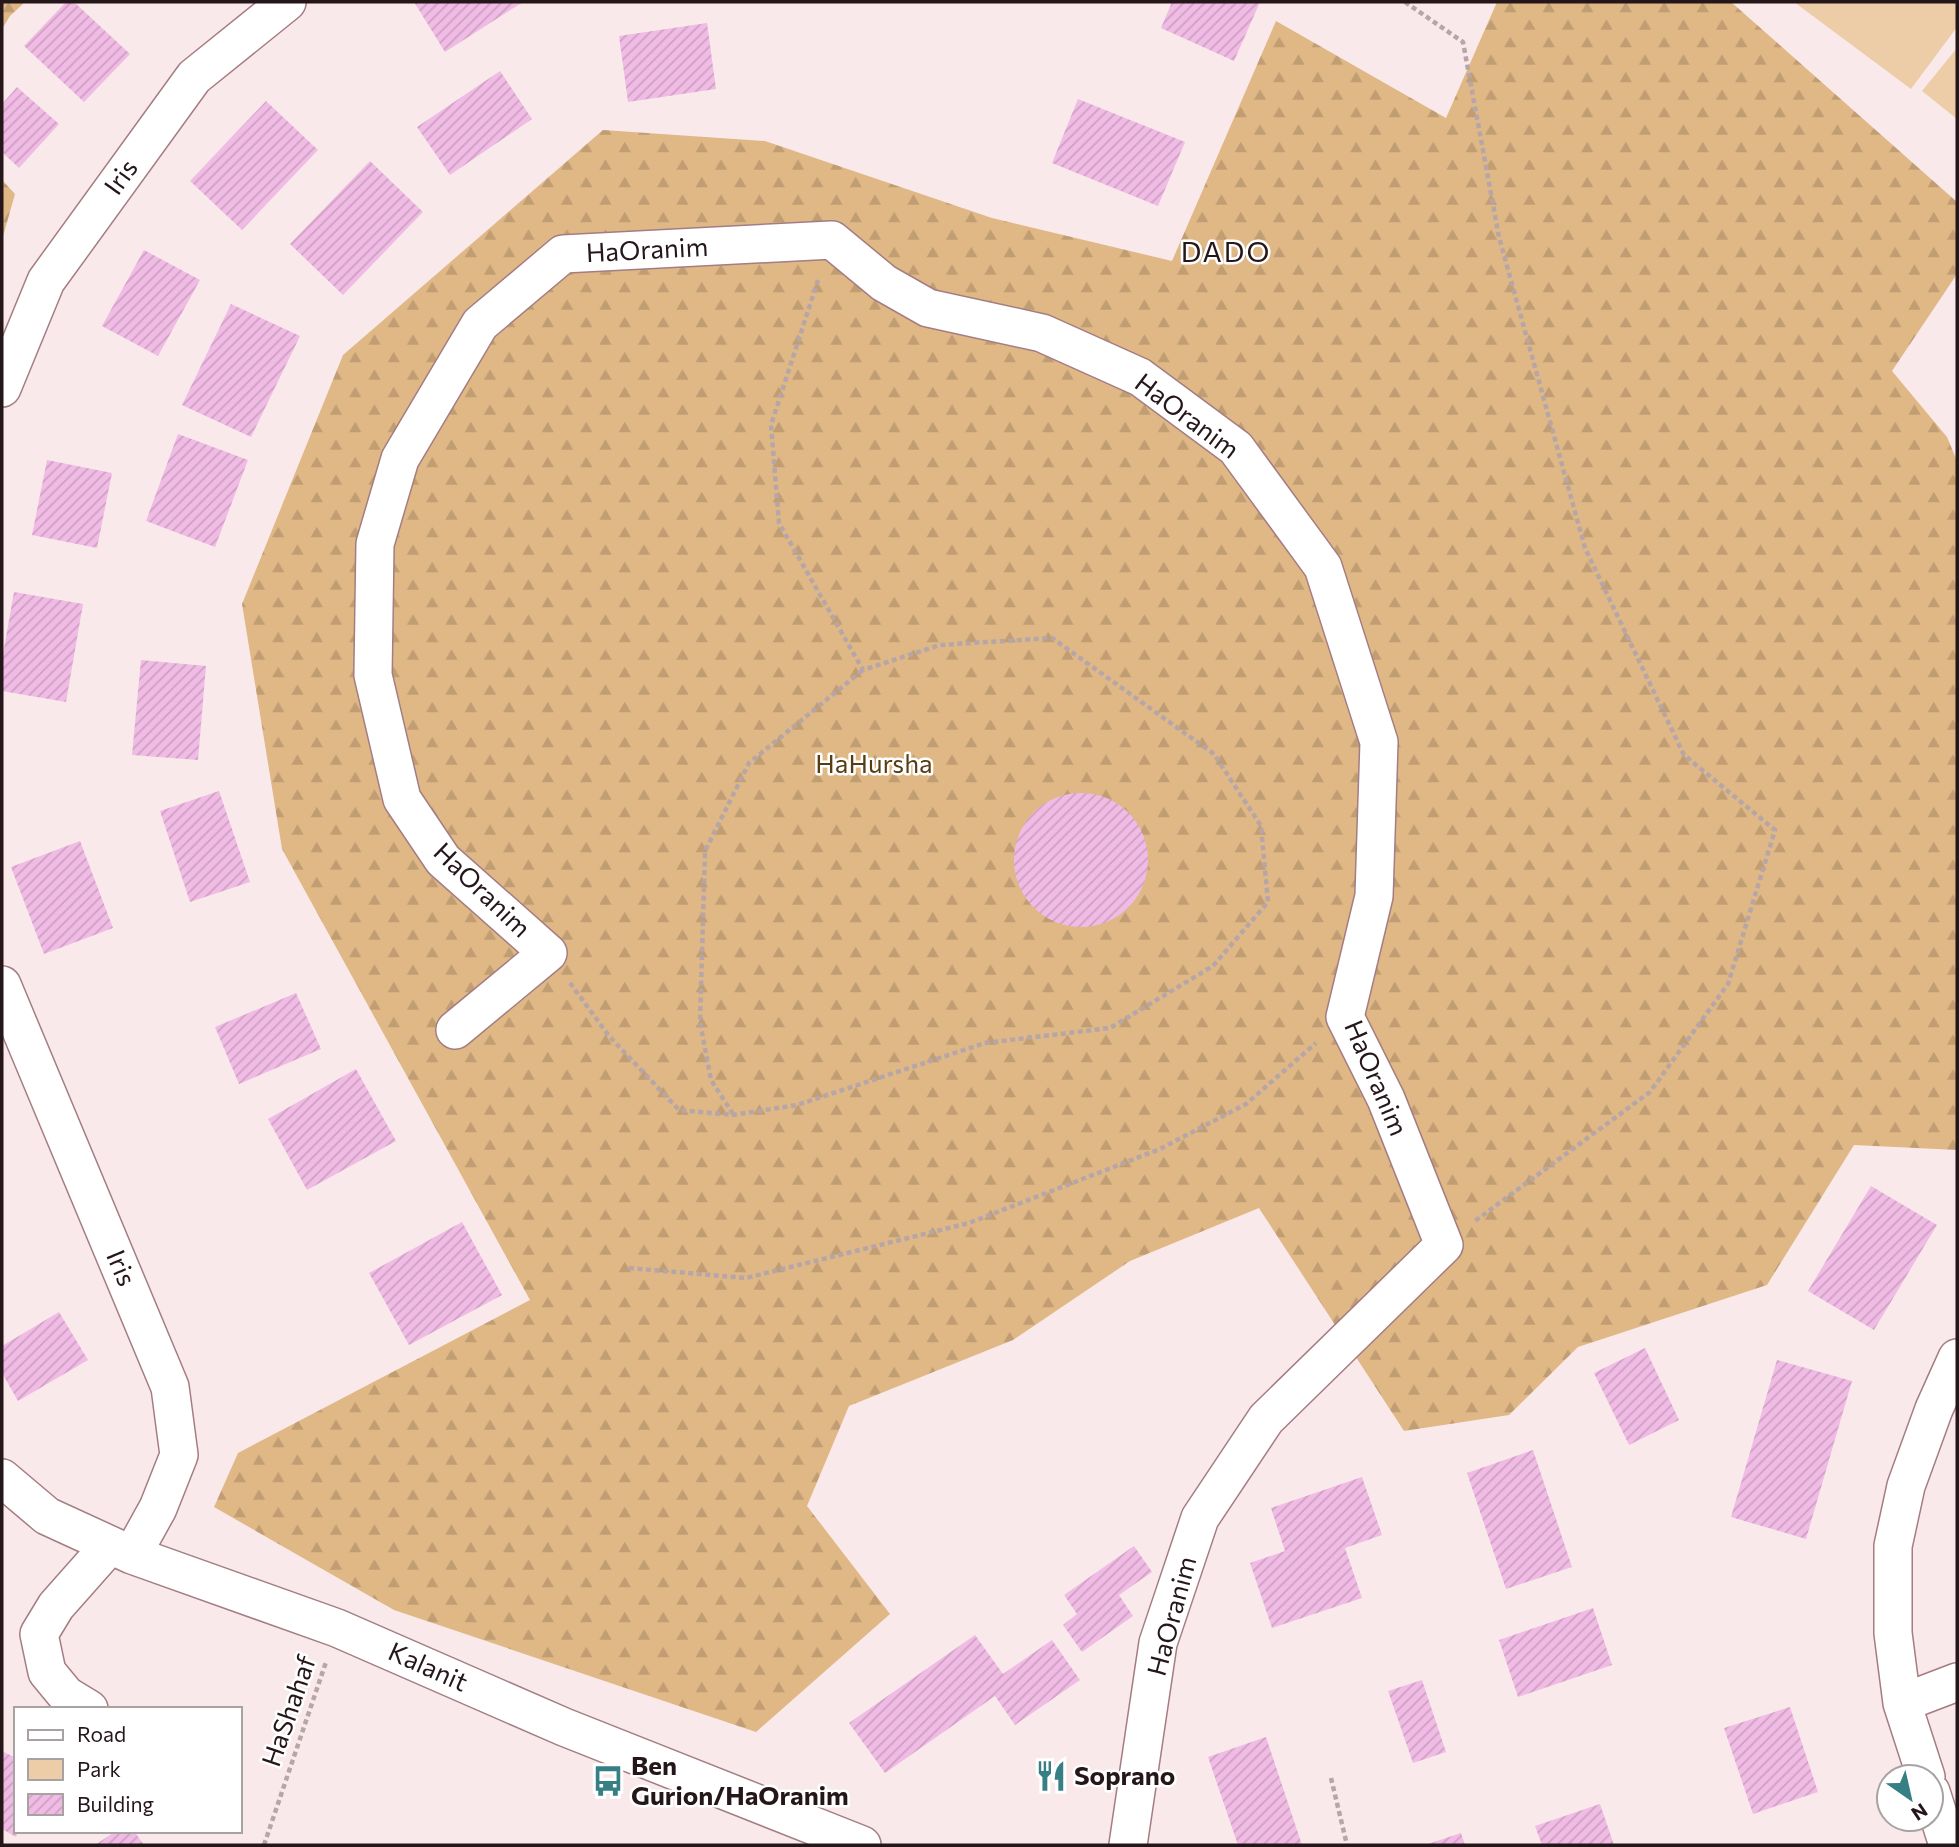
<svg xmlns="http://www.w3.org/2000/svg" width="1959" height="1847" font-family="Commissioner,sans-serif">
<defs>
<pattern id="forest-firs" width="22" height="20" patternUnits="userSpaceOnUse" patternTransform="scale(1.75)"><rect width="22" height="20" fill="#e0b885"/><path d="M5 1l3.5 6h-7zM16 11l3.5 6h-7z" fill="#c09d72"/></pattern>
<pattern id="building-hatch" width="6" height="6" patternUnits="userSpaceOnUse" patternTransform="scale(1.75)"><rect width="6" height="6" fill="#f0bbe4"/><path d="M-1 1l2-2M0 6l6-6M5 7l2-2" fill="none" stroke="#cea0c3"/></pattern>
</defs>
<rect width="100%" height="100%" fill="#fae9eb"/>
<!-- forest -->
<path fill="url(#forest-firs)" d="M2 2H25L10 16 2 29Z
M1497 2H1731L1957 202V274L1892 371 1947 437 1957 461V1150L1854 1145 1767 1285 1578 1347 1509 1415 1404 1431 1259 1208 1130 1261 1013 1340 849 1406 807 1506 890 1614 756 1732 394 1610 214 1507 238 1453 530 1300 282 849 242 604 343 355 603 130 765 141 992 218 1172 261 1276 21 1446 118Z
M2 180 15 194 2 240Z"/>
<!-- park -->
<path fill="#eccda7" d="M1794 2H1957V27L1911 89Z
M1957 48V119L1922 91Z"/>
<!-- building -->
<path fill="url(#building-hatch)" d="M66 2H74L130 54 84 102 24 46Z
M414 2H523L445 52Z
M1172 2H1260L1234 61 1161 28Z
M707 23 716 89 628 102 619 36Z
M500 71 532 119 450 175 417 127Z
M17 87 59 124 19 168 2 152V104Z
M1078 99 1185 142 1158 206 1052 163Z
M266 101 318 150 242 230 190 181Z
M370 161 423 212 343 295 290 244Z
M144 250 200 280 158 356 102 326Z
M231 304 300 336 251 437 182 405Z
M178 434 248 460 215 547 146 521Z
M47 460 112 473 97 548 32 535Z
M14 592 83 604 66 702 2 691V660Z
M141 660 206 666 198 760 132 755Z
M219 791 250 882 190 902 160 811Z
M1014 860a67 67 0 1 1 134 0a67 67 0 1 1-134 0Z
M80 841 113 928 44 954 11 867Z
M296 993 321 1049 239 1084 215 1027Z
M356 1069 396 1141 307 1190 268 1119Z
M1871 1186 1937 1225 1874 1330 1808 1291Z
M462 1222 502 1295 409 1345 369 1273Z
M59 1312 88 1360 18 1401 2 1373V1346Z
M1645 1348 1679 1420 1629 1445 1594 1373Z
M1777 1360 1852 1381 1806 1539 1731 1517Z
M1533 1450 1572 1567 1506 1589 1467 1473Z
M1362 1477 1382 1535 1345 1548 1362 1598 1272 1628 1250 1563 1285 1551 1271 1508Z
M1134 1546 1152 1572 1119 1595 1133 1616 1082 1652 1063 1625 1077 1614 1064 1595Z
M1593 1608 1612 1665 1518 1697 1499 1640Z
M975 1635 1003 1674 1052 1640 1080 1680 1015 1725 995 1696 885 1773 849 1723Z
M1422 1680 1446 1752 1413 1763 1388 1691Z
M1790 1707 1818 1792 1753 1814 1724 1728Z
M1266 1737 1302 1845H1238L1208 1757Z
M2 1751 16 1758V1831H18L16 1837 2 1829Z
M1600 1804 1614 1845H1542L1535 1826Z
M116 1831H134L144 1845H95Z
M1461 1833 1465 1845H1425Z"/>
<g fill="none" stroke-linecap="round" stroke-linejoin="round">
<defs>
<path id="minor" d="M2 388 46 281 194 77 287 2
M2 985 170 1387 179 1455 158 1508 132 1555
M455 1030 548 953 443 860 402 799 373 675 375 544 400 459 480 324 563 254 832 240 884 283 928 308 1042 333 1140 377 1236 448 1323 567 1379 742 1374 896 1345 1017 1386 1099 1444 1245 1266 1419 1200 1518 1158 1643 1128 1845
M2 1478 47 1516 132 1555 337 1628 564 1727 862 1845
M1902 1703 1957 1682
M89 1709 66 1695 47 1672 39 1634 56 1606 110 1545
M1926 1777 1902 1703 1893 1633V1546L1906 1486 1934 1409 1957 1358
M1931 1792 1948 1845"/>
</defs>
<!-- minor casing -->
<use href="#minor" stroke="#a47d83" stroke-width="40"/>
<!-- path -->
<path stroke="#b6a6a8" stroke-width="4.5" stroke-dasharray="5 3.5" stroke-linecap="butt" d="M1405 2 1463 42 1499 237 1585 548 1684 755 1775 830 1728 984 1650 1092 1475 1221
M570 983 609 1036 679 1110 733 1115 797 1105 985 1043 1110 1028 1213 966 1268 902 1261 826 1214 754 1052 638 940 645 863 670 779 523 771 425 819 277
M733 1114 711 1080 700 1022 705 851 749 763 863 670
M629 1268 746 1278 969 1223 1160 1149 1246 1104 1316 1043
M1331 1778 1347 1845
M264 1845 326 1662"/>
<!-- minor -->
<use href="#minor" stroke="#fff" stroke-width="37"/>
</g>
<!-- icons -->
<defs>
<symbol id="restaurant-bare" viewBox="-9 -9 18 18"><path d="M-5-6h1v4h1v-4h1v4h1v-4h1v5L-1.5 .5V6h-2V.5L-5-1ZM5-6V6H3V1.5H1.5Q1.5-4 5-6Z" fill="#367f85" stroke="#fff" stroke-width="2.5" paint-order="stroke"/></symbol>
<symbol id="bus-bare" viewBox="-9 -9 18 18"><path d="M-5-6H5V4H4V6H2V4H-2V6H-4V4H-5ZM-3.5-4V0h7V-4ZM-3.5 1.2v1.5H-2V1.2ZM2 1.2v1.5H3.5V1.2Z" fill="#367f85" stroke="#fff" stroke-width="2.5" paint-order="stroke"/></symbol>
</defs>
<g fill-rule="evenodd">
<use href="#restaurant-bare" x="1029" y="1754" width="44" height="44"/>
<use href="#bus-bare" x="586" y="1759" width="44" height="44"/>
</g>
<g text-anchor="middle" stroke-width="5" stroke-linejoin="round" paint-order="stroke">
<!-- street labels -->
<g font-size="26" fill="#251619" stroke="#fff">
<text transform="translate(121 177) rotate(-54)" y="9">Iris</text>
<text transform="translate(647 250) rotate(-3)" y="9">HaOranim</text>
<text transform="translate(1187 416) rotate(37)" y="9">HaOranim</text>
<text transform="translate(482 890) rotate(44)" y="9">HaOranim</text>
<text transform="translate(1376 1078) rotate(67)" y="9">HaOranim</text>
<text transform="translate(121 1268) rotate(67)" y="9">Iris</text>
<text transform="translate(1172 1616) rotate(-75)" y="9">HaOranim</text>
<text transform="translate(428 1667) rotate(24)" y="9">Kalanit</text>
<text transform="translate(289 1711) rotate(-71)" y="9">HaShahaf</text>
</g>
<!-- park labels -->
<g font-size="26" fill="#573c14" stroke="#fff">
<text x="874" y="773">HaHursha</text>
</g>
<!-- poi labels -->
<g font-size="26" font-weight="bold" fill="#251619" stroke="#fff" text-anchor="start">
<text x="631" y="1775">Ben<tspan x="631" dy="30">Gurion/HaOranim</tspan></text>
<text x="1074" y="1785">Soprano</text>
</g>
<!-- neighbourhood labels -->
<g font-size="28" letter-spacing="2" fill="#251619" stroke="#fff">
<text x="1226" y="262">DADO</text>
</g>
</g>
<!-- border -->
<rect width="1959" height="1847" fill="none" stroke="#251619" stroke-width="7"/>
<!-- legend -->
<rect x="14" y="1707" width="228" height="126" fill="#ffffff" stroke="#a8a2a3" stroke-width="2"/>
<rect x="28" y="1730" width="35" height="10" fill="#ffffff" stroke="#a8a2a3" stroke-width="2"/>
<text x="77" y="1742" font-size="21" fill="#251619">Road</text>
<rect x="28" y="1759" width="35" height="21" fill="#eccda7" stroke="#a8a2a3" stroke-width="2"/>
<text x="77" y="1777" font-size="21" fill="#251619">Park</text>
<rect x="28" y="1794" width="35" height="21" fill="url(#building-hatch)" stroke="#a8a2a3" stroke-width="2"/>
<text x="77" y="1812" font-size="21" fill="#251619">Building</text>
<!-- north arrow -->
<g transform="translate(1910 1798) rotate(146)"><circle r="33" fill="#ffffff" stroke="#a8a2a3" stroke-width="2"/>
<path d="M0-5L12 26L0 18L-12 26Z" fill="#367f85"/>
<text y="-10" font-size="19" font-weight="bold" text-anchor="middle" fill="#251619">N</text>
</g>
</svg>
